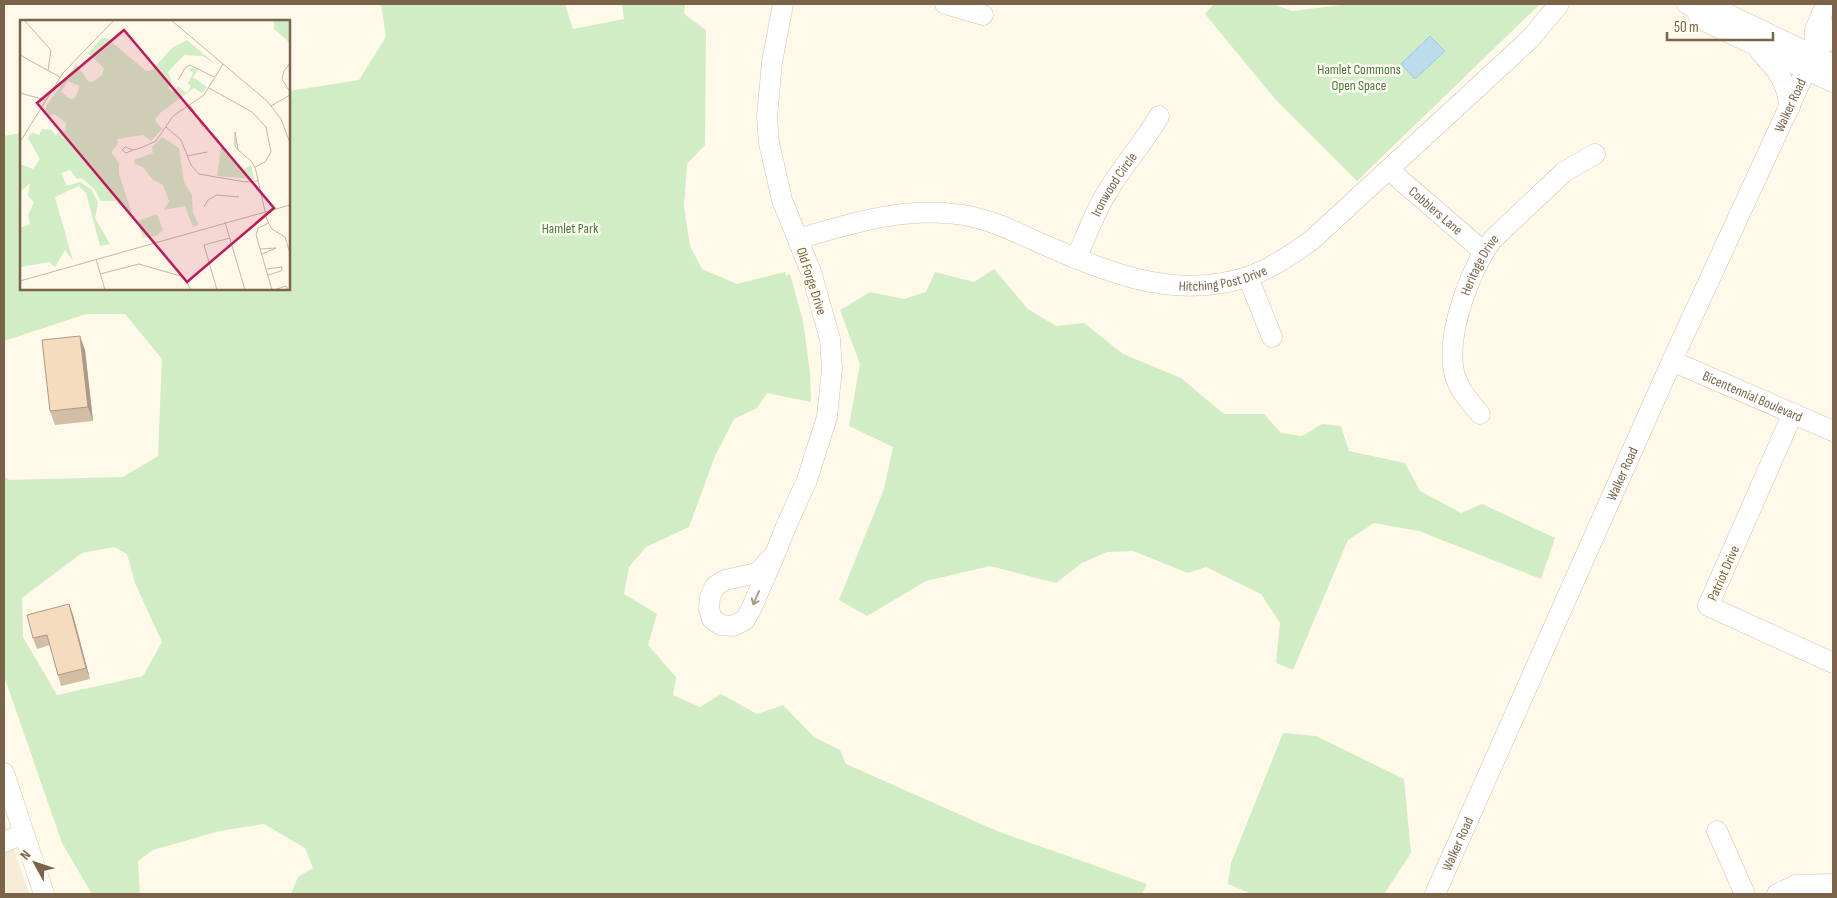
<svg xmlns="http://www.w3.org/2000/svg" width="1837" height="898" font-family="'Sofia Sans Condensed',sans-serif">
<rect width="100%" height="100%" fill="#fef9e9"/>
<!-- residential -->
<path fill="#f6ecd7" d="M4 820 29 894H4Z"/>
<!-- green -->
<path fill="#d0edc6" fill-rule="evenodd" d="M381 4H565L573 29 624 19 622 4H685L684 14 706 30 705 145 687 164 684 206 690 246 702 269 737 284 785 272 786 276 790 274 803 321 810 373 811 402 767 393 757 408 734 419 715 456 689 527 646 547 629 567 624 594 657 614 648 645 676 677 673 695 700 707 721 694 757 714 783 705 814 737 840 750 846 764 997 831 1147 884 1142 894H291L298 877 313 868 305 848 264 824 220 831 153 850 138 861 140 894H92L62 843 4 676V476L9 480 123 477 158 456 162 359 125 314H86L4 341V136L21 133V289H289V91L359 80 386 37ZM114 547 127 554 135 583 162 642 143 676 57 695 23 637 22 598 82 553Z
M1214 4H1272L1292 11 1350 4H1540L1357 181 1276 100 1205 14Z
M994 269 1028 309 1056 326 1084 323 1123 354 1181 378 1224 414H1264L1281 433 1302 436 1322 424 1341 426 1349 451 1405 463 1420 491 1461 513 1482 504 1555 538 1541 579 1419 531 1374 523 1348 540 1293 670 1276 663 1280 623 1261 594 1206 567 1188 573 1133 551 1107 552 1082 563 1056 583 990 566 926 581 867 616 839 600 884 489 893 447 849 426 860 364 840 310 870 292 904 299 926 292 935 272 974 282Z
M1283 733 1316 736 1404 779 1411 853 1384 894H1252L1228 884 1231 863Z"/>
<!-- water -->
<path fill="#bbdcea" stroke="#a1cadc" d="M1430 36 1445 51 1415 79 1401 64Z"/>
<g fill="none" stroke-linecap="round" stroke-linejoin="round">
<defs>
<g id="minor">
<path d="M945 4 983 15"/>
<path d="M1687 4 1695 8 1700 19 1833 82"/>
<path d="M1707 4 1833 65"/>
<path d="M1760 52C1778 70 1786 81 1790 107"/>
<path d="M1814 55 1815 30 1826 4"/>
<path id="s1" d="M1389 170 1483 251"/>
<path id="s2" d="M798 239C855 222 913 204 973 217 1001 223 1027 238 1054 249 1116 276 1179 299 1247 277 1271 269 1293 254 1313 239L1530 39 1559 4"/>
<path id="s3" d="M1076 259C1087 234 1096 208 1111 186 1126 162 1145 141 1159 116"/>
<path d="M1248 277 1272 337"/>
<path id="s4" d="M1672 361 1833 431"/>
<path d="M1793 413 1708 606 1833 663"/>
<path id="s5" d="M1480 414C1469 401 1458 389 1454 372 1446 334 1470 269 1493 239L1564 172 1595 154"/>
<path d="M775 554 757 573 725 580 715 586 710 597 709 609 712 619 721 625 733 626 745 620 751 609 775 554 787 524 807 480 827 417 832 369 830 339 811 272 782 200 769 143 767 117 772 62 783 4"/>
<path d="M4 773 44 894"/>
<path d="M1717 831 1745 894"/>
<path d="M4 842 23 834"/>
<path id="s6" d="M1435 894 1672 361 1806 70 1814 55 1830 36 1833 29"/>
<path d="M1777 894 1796 885 1833 884"/>
</g>
</defs>
<!-- minor casing -->
<use href="#minor" stroke="#d2c2ad" stroke-width="21"/>
<!-- minor -->
<use href="#minor" stroke="#fff" stroke-width="20"/>
</g>
<!-- wall -->
<path fill="#d3bda4" d="M85 350 93 421 55 425 50 411Z
M69 604 73 615 90 679 61 686 58 675 50 645 37 649 33 638Z"/>
<!-- shaded-wall -->
<path fill="#ac9a86" d="M80 336 85 350 93 421 88 407Z
M69 604 73 615 90 679 86 668Z"/>
<!-- building -->
<path fill="#f5dcbf" stroke="#ac9a86" d="M80 336 88 407 50 411 42 340Z
M69 604 86 668 58 675 47 635 33 638 27 615Z"/>
<!-- one-way arrows -->
<defs><path id="oneway-shaft" d="M-6 0H5M1.5-3L5.5 0L1.5 3" fill="none" stroke-width="1.6" stroke-linecap="round" stroke-linejoin="round" transform="scale(1.25)"/></defs>
<use stroke="#a99a89" href="#oneway-shaft" transform="translate(756 598) rotate(114)"/>
<g text-anchor="middle" stroke-width="5" stroke-linejoin="round" paint-order="stroke">
<!-- park labels -->
<g font-size="14" fill="#477b3e" stroke="#fffcf1">
<text x="1359" y="74">Hamlet Commons<tspan x="1359" dy="16">Open Space</tspan></text>
<text x="570" y="233">Hamlet Park</text>
</g>
<!-- street labels -->
<g font-size="14" fill="#7b634a" stroke="#fffcf1">
<text dy="5" stroke="none"><textPath href="#s6" startOffset="865">Walker Road</textPath></text>
<text dy="5" stroke="none"><textPath href="#s3" startOffset="84">Ironwood Circle</textPath></text>
<text dy="5" stroke="none"><textPath href="#s1" startOffset="62">Cobblers Lane</textPath></text>
<text dy="5" stroke="none"><textPath href="#s5" startOffset="162">Heritage Drive</textPath></text>
<text dy="5" stroke="none"><textPath href="#s2" startOffset="441">Hitching Post Drive</textPath></text>
<text transform="translate(812 281) rotate(72)" y="5">Old Forge Drive</text>
<text dy="5" stroke="none"><textPath href="#s4" startOffset="88">Bicentennial Boulevard</textPath></text>
<text dy="5" stroke="none"><textPath href="#s6" startOffset="460">Walker Road</textPath></text>
<text transform="translate(1723 573) rotate(-66)" y="5">Patriot Drive</text>
<text dy="5" stroke="none"><textPath href="#s6" startOffset="55">Walker Road</textPath></text>
</g>
</g>
<!-- overview -->
<g transform="translate(20 20)">
<rect width="270" height="270" fill="#fef9e9"/>
<path d="M254 0H270V23L254 9ZM82 18H87L126 51 132 50 152 28 167 20 197 45 183 36 164 35 148 52 152 62 148 68 153 72 158 66 165 72 168 71 171 66 168 63 173 53 168 49 176 48 178 50 173 57 187 67 182 73 174 68 140 93 135 100 142 109 131 121 123 115 97 119 98 124 91 132 99 143V154L112 193 94 181H81L75 170 62 158 57 159 50 150 41 153 47 166 60 162 72 170 78 183 75 198 90 224 80 226 66 173 59 166 35 177 53 241 45 230 35 247 29 242 1 247 0 208 10 204 8 195 14 182 8 176 10 163 0 172V144L13 149 20 139 8 118 12 112 19 115 22 109 32 110 36 116 38 112 45 111 46 103 41 99 34 94 28 97 24 94 27 85 56 44 68 61 73 62 82 55 84 48 68 33ZM48 61 60 66 55 78 50 79 41 72ZM142 117 159 128 164 162 172 175 173 193 179 205 173 207 165 186 144 190 149 181 143 165 133 160 123 147 115 144 114 140 133 133 132 127ZM201 128H205L208 136 224 149 231 145 234 159 197 156ZM137 194 143 210 136 216 123 218 118 201Z" fill="#d0edc6" fill-rule="evenodd"/>
<path fill="none" stroke="#c6b8a4" stroke-width="1" d="M4 0 31 30 28 51M151 0 247 81 261 99 270 123M0 35 40 57M270 43 264 51 262 59 270 72M158 60 165 48 170 45 194 57M189 68 232 92 246 107 251 132 245 142 235 147M0 73 25 80M170 85 183 107M251 86 270 75M146 107 161 120 171 145 179 154 225 162 238 161M0 122 43 53 94 0M113 130 105 127 102 130 106 133 113 130 117 129 123 127 136 121 153 96 184 75 203 44M218 130 215 112V126L218 130 230 140 235 147 247 200 252 209 265 217 270 233M167 136 187 132M184 187 188 180 197 175 219 177M205 202 225 270M249 203 238 208 236 215 252 270M240 229 256 228 242 234M76 239 85 270M247 249 262 247 261 251 248 255M80 254 119 244 164 257 171 270M0 261 270 185M197 270 184 225 210 218M254 270 266 266 268 270"/>
<path fill="#c2185b" fill-opacity="0.15" stroke="#c2185b" stroke-width="2.5" d="M104 10 254 188 167 262 17 83Z"/>
<rect width="270" height="270" fill="none" stroke="#7b634a" stroke-width="2.5"/>
</g>
<!-- border -->
<rect width="1837" height="898" fill="none" stroke="#7b634a" stroke-width="10"/>
<!-- north arrow -->
<g transform="translate(35 863) rotate(310)" stroke="#fffcf1" stroke-width="4" paint-order="stroke">
<path d="M0-4L9 19L0 12L-9 19Z" fill="#7b634a"/>
<text y="-8" font-size="14" font-weight="bold" text-anchor="middle" fill="#7b634a">N</text>
</g>
<!-- scale -->
<path d="M1667 32v8h106v-8" fill="none" stroke="#7b634a" stroke-width="2.5"/>
<text x="1674" y="32" font-size="15" fill="#7b634a" stroke="#fffcf1" stroke-width="4" paint-order="stroke">50 m</text>
</svg>
